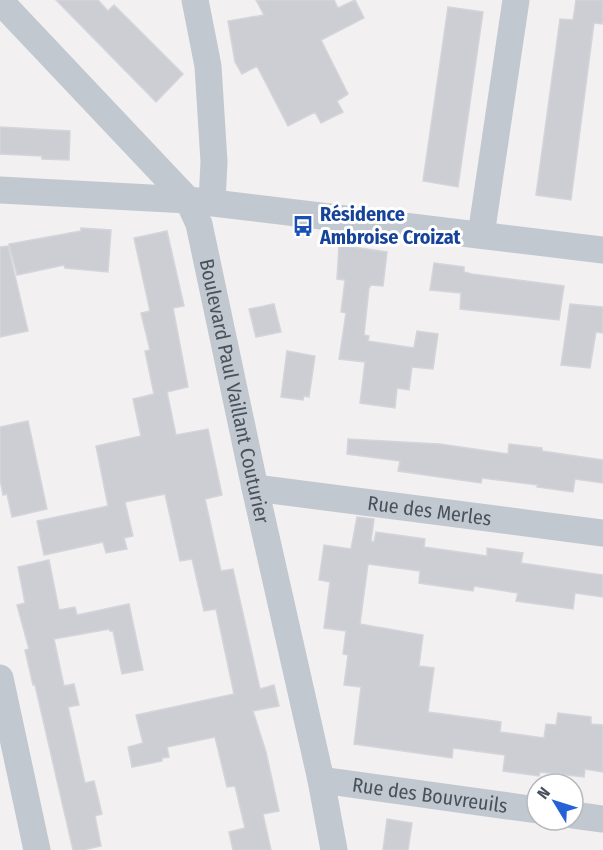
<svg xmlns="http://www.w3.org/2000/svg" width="603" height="850" font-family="'Fira Sans Condensed',sans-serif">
<rect width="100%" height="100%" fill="#f2f0f0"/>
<!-- building -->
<path fill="#cdced4" stroke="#d4d5da" stroke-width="1.5" d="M56 0H98L108 11 114 5 183 74 156 102Z
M256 0H334L338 8 355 0 364 18 321 40 348 94 337 101 343 112 321 123 315 112 288 126 257 66 242 74 235 62 228 21 264 15Z
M576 0H603V24L594 23 571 200 536 195 560 19 573 20Z
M448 7 483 12 458 187 423 181Z
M0 127 70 131 69 160 42 159V156L0 154Z
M81 228 111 230 108 272 65 268 64 265 17 275 9 244 81 231Z
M167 231 184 306 173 308 188 387 167 392 176 435 208 429 222 495 205 499 221 571 233 569 260 689 274 685 279 706 253 711 266 752 279 811 263 814 271 850H233L229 832 245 828 235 786 227 787 215 737 167 747 169 757 162 758V761L132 767 128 747 143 743 136 715 234 694 216 609 204 611 192 559 180 561 165 494 125 502 133 536 124 538 127 549 106 553 103 542 44 555 37 521 108 506 96 446 141 436 133 399 154 394 145 351 150 350 141 313 150 311 134 238Z
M339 245 387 252 383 286 371 285 369 288 364 335 369 336 368 341 414 348 417 331 438 334 433 369 412 367 409 390 397 388 395 408 360 403 365 362 339 359 346 313 341 312 345 280 337 279Z
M8 246 28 331 0 337V247Z
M434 263 464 267V272L472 274 564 286 559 320 460 309 461 293 430 290Z
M274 304 281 332 256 337 249 309Z
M570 304 603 307V333L596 332 590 368 561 365Z
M287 351 315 356 309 397 304 396 303 400 281 397Z
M28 421 47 509 12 517 7 494 3 495 0 479V427Z
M348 439 440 444 508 454 509 444 542 448V451L603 460V483L575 479 573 492 537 487 538 485 482 478 481 483 398 471 400 461 347 454Z
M357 517 374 519 371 541 374 542 376 532 425 539 424 547 487 556V548L523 553 521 563 603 575V597L575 593 573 609 516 601 518 593 474 586 473 591 419 583 420 571 368 564 360 624 423 635 419 666 434 668 428 712 501 722 500 732 544 738 546 724 556 725 558 713 591 717V724L603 725V772L585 769 584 777 540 772 539 776 503 771 505 755 453 748 452 758 354 744 361 687 344 685 348 655 343 654 346 631 324 628 330 582 319 580 324 545 351 549Z
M49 560 59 610 75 607 77 615 129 604 143 670 122 674 113 631H110L109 629 54 639 64 686 74 684 79 705 68 707 85 783 94 781 102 814 95 816 101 846 83 850H73L35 685H33L25 650 29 649 17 605 25 603 18 567Z
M387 819 412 823 408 850H383Z"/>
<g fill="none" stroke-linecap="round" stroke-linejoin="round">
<!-- street -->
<g stroke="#c1c8d0" stroke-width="27">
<path d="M195 0 208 66 214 162 212 202"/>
<path id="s1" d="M0 1 188 200 199 224 255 488 321 780 334 850"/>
<path d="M0 190 188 200 603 250"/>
<path d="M481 235 516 0"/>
<path id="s2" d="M255 488 603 533"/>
<path d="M0 678 37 850"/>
<path id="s3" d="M321 780 537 810"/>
<path d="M573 815 603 819"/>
</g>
</g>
<!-- icons -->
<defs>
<symbol id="bus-bare" viewBox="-9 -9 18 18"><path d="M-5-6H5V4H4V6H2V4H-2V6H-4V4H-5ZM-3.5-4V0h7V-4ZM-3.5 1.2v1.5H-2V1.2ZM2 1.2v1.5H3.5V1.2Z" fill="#1a4fb4" stroke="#fff" stroke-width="2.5" paint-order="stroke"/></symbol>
</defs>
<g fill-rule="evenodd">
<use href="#bus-bare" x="288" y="211" width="30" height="30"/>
</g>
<g text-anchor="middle" stroke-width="6" stroke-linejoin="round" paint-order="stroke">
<!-- transit labels -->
<g font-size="20" font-weight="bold" fill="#164399" stroke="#fff" text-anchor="start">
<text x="320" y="221">Résidence<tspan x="320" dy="23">Ambroise Croizat</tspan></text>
</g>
<!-- street labels -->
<g font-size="20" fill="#49515c" stroke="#fff">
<text dy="7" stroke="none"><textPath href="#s1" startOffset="471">Boulevard Paul Vaillant Couturier</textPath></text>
<text dy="7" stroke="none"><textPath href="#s2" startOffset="176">Rue des Merles</textPath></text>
<text dy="7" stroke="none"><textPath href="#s3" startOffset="110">Rue des Bouvreuils</textPath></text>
</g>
</g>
<!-- north arrow -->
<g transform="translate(555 802) rotate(308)"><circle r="28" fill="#ffffff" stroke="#b6b9be" stroke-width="1.5"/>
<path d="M0-4.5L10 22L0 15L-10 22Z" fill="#2662d5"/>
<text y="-9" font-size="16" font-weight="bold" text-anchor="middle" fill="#49515c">N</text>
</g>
</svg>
